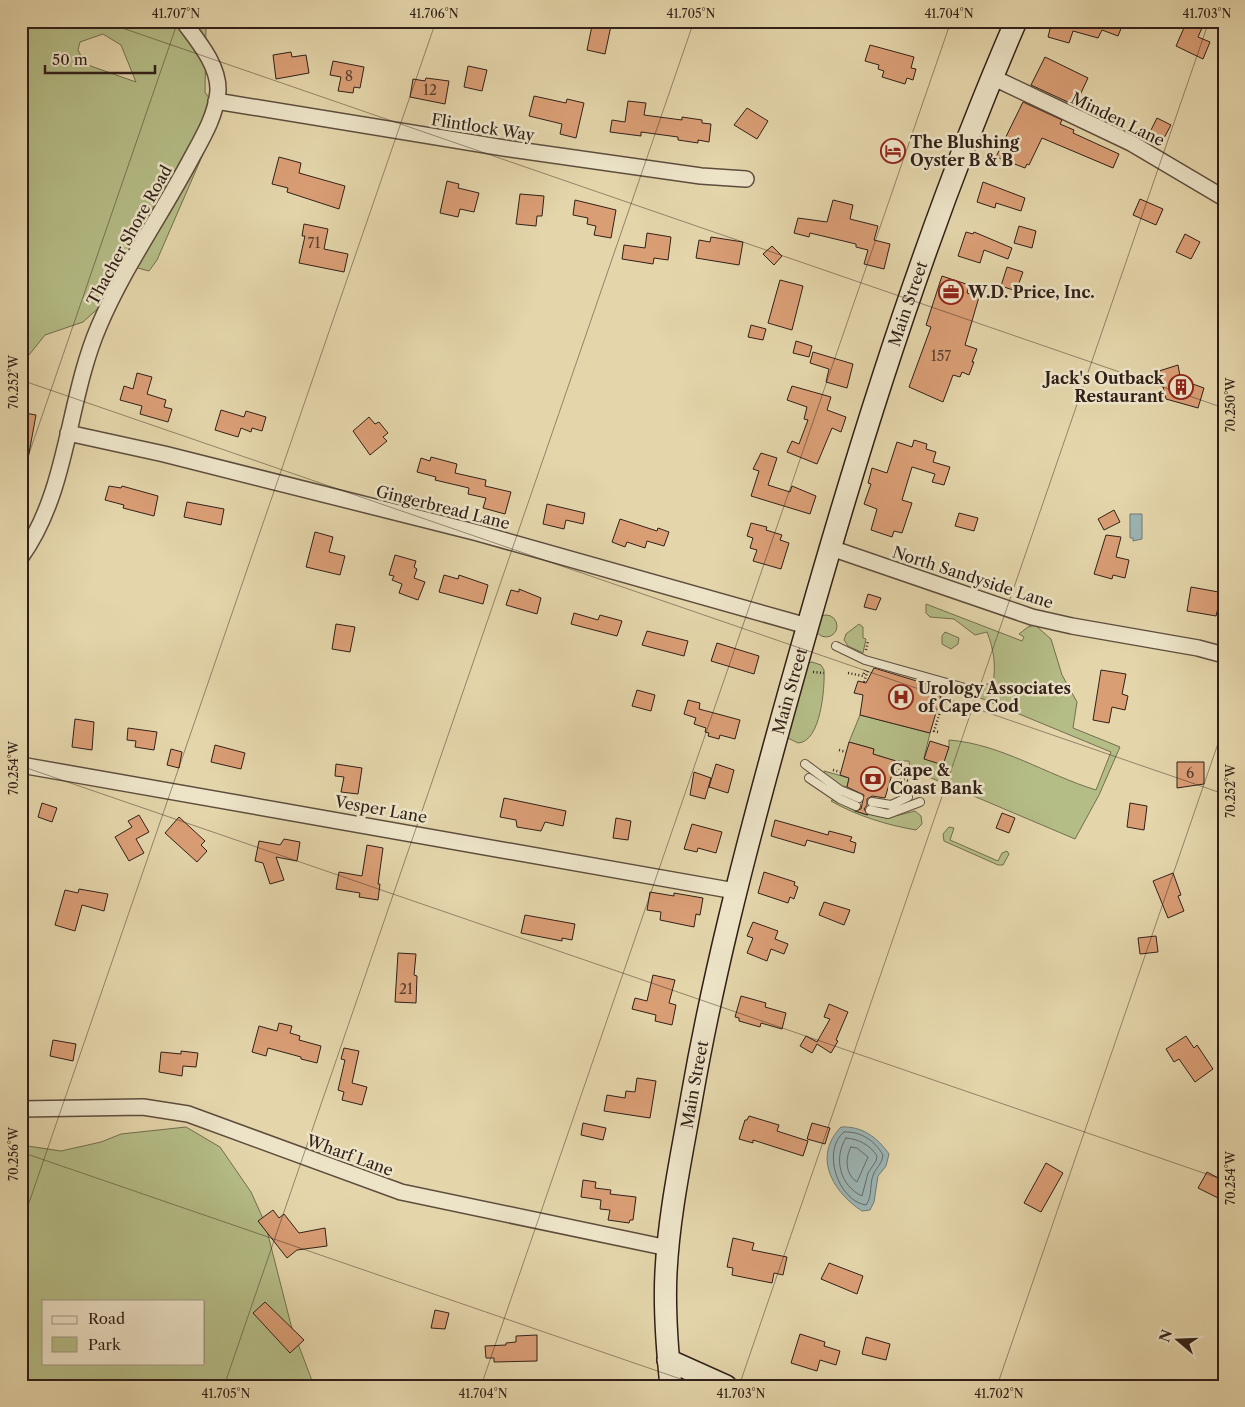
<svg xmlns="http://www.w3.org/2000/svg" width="1245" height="1407" font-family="'Libre Caslon Text',serif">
<rect width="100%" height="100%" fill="#e4d5aa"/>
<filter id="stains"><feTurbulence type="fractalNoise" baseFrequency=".004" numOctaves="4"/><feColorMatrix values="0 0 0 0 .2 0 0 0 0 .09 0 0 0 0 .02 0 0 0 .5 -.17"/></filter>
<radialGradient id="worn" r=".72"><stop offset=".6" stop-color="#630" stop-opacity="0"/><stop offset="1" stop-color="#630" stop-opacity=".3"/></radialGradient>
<!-- green -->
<path fill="#b5bd87" stroke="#736e50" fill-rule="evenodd" d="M21 21H197L206 27 205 92 220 115 157 260 149 271 134 267 124 285 83 322 45 335 21 365ZM103 34 121 45 136 82 85 64 78 50 80 42Z
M926 604 1022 641 1024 637 1019 634 1028 627 1035 625 1051 639 1062 675 1077 702 1073 728 1120 747 1099 795 1075 839 910 769 909 761H896L873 754 874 749 849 742 860 715 930 733 924 758 949 747V740C1001 744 1047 775 1096 790L1111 752 978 697 980 684H993C996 665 994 650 987 632L975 635 954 619 930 617 926 613Z
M815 626a11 11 0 1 1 22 0a11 11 0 1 1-22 0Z
M859 624 863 627V638L866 639 863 653 848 646 844 640 846 634Z
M945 632 959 638 958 644 951 649 942 644V636Z
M812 662 821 665 824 670C825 687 821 742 798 743L786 737 807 663Z
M824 771 849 778 847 787 838 785 824 775Z
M834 799 855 811 867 815 869 813 891 817 915 811 921 816 922 824 916 830C887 825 857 816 831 801Z
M949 827 954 828 950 840 998 861 1002 853 1007 851 1009 854 1003 865H998L944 841 943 834Z
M186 1127 220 1147 251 1192 265 1223 291 1325 314 1386H21V1145L61 1151 101 1142 121 1134ZM44 1301H204V1363H44Z"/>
<!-- water -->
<path fill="#9cb5b5" stroke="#717977" d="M1130 514H1142V539L1133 541V538H1130Z
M841 1127C862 1126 877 1137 889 1154L886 1166 878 1176 874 1202 870 1210 862 1211C833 1192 812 1157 841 1127Z"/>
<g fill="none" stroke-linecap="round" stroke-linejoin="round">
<!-- shore -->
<path stroke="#666a67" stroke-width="1" d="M844 1132C861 1131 875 1141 883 1155 882 1163 878 1166 874 1173 869 1183 873 1196 866 1205 838 1201 821 1150 844 1132Z
M846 1138C859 1139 870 1145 877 1156L876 1161 868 1173 862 1196C840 1186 833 1158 846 1138Z
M851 1147 857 1148 868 1157 857 1182C845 1174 845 1158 851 1147Z"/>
</g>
<!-- building -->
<path fill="#da9e75" stroke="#312019" d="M593 21H612L605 54 587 50Z
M1052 21H1124L1118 36 1102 30 1098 38 1073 31 1069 43 1048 37Z
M1187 21H1205L1198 37 1210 42 1203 59 1176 46Z
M870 45 914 57 911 68 916 69 913 80 907 78 905 84 882 77 884 71 878 69 879 65 865 61Z
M291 52 292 57 306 55 309 73 276 79 273 55Z
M1045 57 1088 78 1080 95 1075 92 1070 103 1031 85Z
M333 61 364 67 360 88 354 87 353 93 338 91 341 77 330 75Z
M468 66 487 70 482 91 464 87Z
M426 78 449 81 445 104 410 97 413 79 425 81Z
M534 96 566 103 567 99 584 103 576 138 560 134 562 124 529 116Z
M628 101 646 103 644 115 682 120V117L702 120V123L711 124 709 142 698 140V143L678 140V137L641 132V136L610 132 612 120 625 122Z
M1023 102 1062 120 1060 124 1074 130 1073 133 1119 154 1113 168 1042 138 1029 165 1027 164 1025 168 996 157Z
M747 108 768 121 757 139 734 125Z
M1157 118 1171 125 1164 138 1150 132Z
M279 157 301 163 299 173 345 186 339 209 287 192 288 188 272 184Z
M447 181 459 184 458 188 479 193 474 212 460 209 458 217 440 213Z
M983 182 1025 198 1021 211 996 203 995 208 977 202Z
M520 194 544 196 542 216H537L536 226 516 224Z
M1140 199 1163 209 1156 225 1133 215Z
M575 200 616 210 611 238 594 235 596 226 587 224 588 218 573 215Z
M833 200 853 205 850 219 878 226 874 240 890 244 884 269 864 264 868 250 856 247V244L810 233 809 237 794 233 798 218 827 222Z
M304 224 328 229 324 249 348 254 344 272 299 263 305 236H302Z
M1019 226 1036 231 1032 248 1014 243Z
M966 232 973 234 974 232 1012 248 1008 259 984 250 980 263 958 256Z
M647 233 671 237 668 260 654 258 653 264 622 259 624 245 645 248Z
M1185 234 1200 242 1191 259 1176 252Z
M711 237 743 242 739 265 696 258 699 240 710 242Z
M772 246 782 256 774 265 763 254Z
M1007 267 1023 272 1016 291 1001 286Z
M942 276 969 285 967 293 979 297 965 345 977 349 972 362H974L969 375 962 372 960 377 953 375 943 402 909 387 931 327 926 325Z
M780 280 803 286 792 330 768 323Z
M751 325 766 329 763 340 748 337Z
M796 341 812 346 809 357 793 353Z
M813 352 853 364 847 388 826 382 829 369 810 363Z
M1178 365 1180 376 1188 378 1187 382 1204 388 1198 408 1166 399 1159 371Z
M137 373 152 377 147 394 166 400 164 407 172 409 168 422 140 414 142 406 120 400 124 386 133 389Z
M792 386 831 397 827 410 846 417 841 432 832 428 817 464 787 452 792 441 799 444 808 420 804 419 807 407 787 400Z
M221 410 244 417 246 411 266 417 262 431 252 428 251 432 241 428 238 437 215 430Z
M25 413 36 415 27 464 21 463V433Z
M369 417 375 424 379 422 388 433 383 437 387 441 370 455 353 431Z
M914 440 927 444 926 449 936 452 933 462 950 467 944 485 932 482 935 474 912 467 902 500 912 503 902 533 894 531 892 537 871 530 877 509 864 504 871 484 868 483 872 468 887 473 897 442 912 447Z
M761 453 777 458 768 485 790 492 792 486 816 496 810 514 751 496 759 471 753 469Z
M431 457 457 464 455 473 486 480 485 486 511 492 505 514 483 508 486 498 468 494 469 488 435 480 436 477 417 472 421 458 430 461Z
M109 486 121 488 122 486 158 496 154 516 123 508 124 505 105 500Z
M187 502 224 509 221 525 184 517Z
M547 504 585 513 583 524 566 520 564 529 543 524Z
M1114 510 1120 522 1104 530 1098 519Z
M959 513 978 518 974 531 955 526Z
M620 519 657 531 658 528 669 532 664 546 647 541 645 548 627 542 625 547 612 542Z
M751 523 767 527 766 530 782 535 780 540 789 543 781 569 753 561 757 550 750 548 753 538 747 536Z
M315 532 333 537 329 552 345 556 340 575 306 567Z
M1106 535 1121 537 1116 557 1129 560 1125 578 1113 575 1112 579 1094 574Z
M395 555 416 561 414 567 417 569 414 578 425 582 418 600 399 593 402 584 392 580 394 576 389 575Z
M444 575 458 579 459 575 488 585 483 604 439 592Z
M1191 587 1224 593V609L1218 608 1216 616 1187 611Z
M519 589 541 598 537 614 506 605 511 590 519 592Z
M868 594 881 598 876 610 864 607Z
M574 613 598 620 600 615 622 621 617 636 571 624Z
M336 624 355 627 350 652 332 649Z
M647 631 688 641 684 656 642 645Z
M717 643 759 656 754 674 711 661Z
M874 668 943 689 930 733 860 715 863 695 854 693 858 681 866 683Z
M1101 670 1126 674 1122 694 1128 696 1125 710 1112 707 1109 723 1093 720Z
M637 690 655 695 651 711 632 706Z
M688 700 700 703 699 709 740 720 735 739 720 735 719 739 708 736 709 733 705 732 706 728 694 724 696 718 684 714Z
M75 719 94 722 92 750 72 747Z
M128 728 157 732 154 750 135 747 136 741 127 740Z
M930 741 949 747 943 765 924 759Z
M849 742 874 749 873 754 896 761 885 798 872 796 867 799V805L864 809 868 815 855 811 861 809 864 795 847 787 849 778 840 775Z
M215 745 245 753 241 769 211 762Z
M171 749 182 752 179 768 167 765Z
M1177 762H1204V784L1177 788Z
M336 764 362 768 358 794 341 792 344 777 335 776Z
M716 764 734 770 728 793 709 787Z
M694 772 711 778 705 799 690 795Z
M504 798 566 811 563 826 545 822 541 831 517 827 516 820 500 817Z
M42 803 57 808 52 822 38 817Z
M1130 803 1147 806 1144 830 1127 827Z
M1002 813 1015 818 1009 833 996 828Z
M139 815 149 832 136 839 144 853 129 861 115 837 132 827 128 821Z
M179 817 205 841 201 845 207 851 197 862 165 833Z
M616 818 631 821 628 840 613 838Z
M775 820 828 835 829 831 852 837 850 841 856 843 854 853 807 840 805 846 771 836Z
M692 824 722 832 716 853 698 848 697 852 684 849Z
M284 839 300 842 297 861 276 857 284 880 270 884 263 863 255 861 259 841 280 845Z
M367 845 383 848 378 884H380L378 900 359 897 360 893 336 889 339 872 362 876Z
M764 872 795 882 794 885 798 887 794 899 790 897 788 903 758 893Z
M1173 873 1181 895 1178 896 1184 911 1168 918 1153 881Z
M79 889 108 894 104 911 82 905 75 931 55 925 65 890 78 893Z
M650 892 674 896V893L703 898 700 915 696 914 694 927 660 920 661 912 647 910Z
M824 902 850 910 844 925 819 915Z
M525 915 575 924 572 940 562 938V941L521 933Z
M753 922 778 931 775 939 788 944 784 954 771 949 767 961 747 953 753 938 747 936Z
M1156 936 1158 952 1140 954 1138 938Z
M398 953 416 954 414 975 417 976 416 1003 395 1002Z
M653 975 675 980 669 1003 676 1005 672 1025 655 1021 656 1015 632 1009 635 998 647 1001Z
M741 996 766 1003 765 1007 786 1013 782 1029 761 1023 760 1027 739 1021V1018L735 1017Z
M829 1004 848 1012 836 1040 838 1041 831 1053 817 1044 812 1053 800 1046 806 1036 817 1042 830 1019 824 1017Z
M279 1023 292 1026 290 1033 300 1036 299 1040 321 1046 317 1063 301 1059V1057L268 1048 266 1056 252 1052 259 1026 277 1031Z
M1186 1036 1194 1048 1197 1045 1213 1069 1195 1082 1179 1059 1174 1062 1166 1049Z
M53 1040 76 1044 73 1061 50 1056Z
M344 1048 359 1051 352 1083 367 1087 362 1105 342 1100 344 1092 338 1090 345 1060 341 1059Z
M181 1051 198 1053 196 1067 183 1066 182 1076 159 1072 161 1052 181 1054Z
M637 1078 656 1081 650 1118 604 1111 607 1095 625 1098 626 1091 635 1092Z
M749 1116 779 1125 777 1131 808 1141 803 1156 753 1140V1143L739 1139 745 1120H747Z
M583 1123 606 1128 603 1140 581 1135Z
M812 1123 830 1128 825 1144 807 1139Z
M1046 1163 1063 1173 1041 1212 1024 1203Z
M1207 1172 1224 1181V1201L1198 1188Z
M583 1180 596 1182 595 1188 611 1190 610 1194 636 1197 633 1220H630L629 1223 608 1220 610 1210 600 1209 601 1200 581 1197Z
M273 1210 279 1218 284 1214 299 1233 325 1228 327 1246 297 1250 287 1258 258 1221Z
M733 1238 754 1243 752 1250 787 1257 783 1275 774 1273 772 1283 732 1275 733 1268 727 1267Z
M829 1263 863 1276 857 1294 821 1279Z
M265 1302 304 1340 290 1353 253 1313Z
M435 1310 449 1313 445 1329 431 1328Z
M800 1334 825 1342 824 1346 840 1351 836 1365 820 1360 817 1371 791 1363Z
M537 1335V1361L494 1362V1358H486L485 1346 506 1345V1343L516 1342V1336Z
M866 1337 890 1344 886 1360 862 1354Z"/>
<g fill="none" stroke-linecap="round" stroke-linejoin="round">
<defs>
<path id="service" d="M836 646 865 660 972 690
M805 764 840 790 859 798
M809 778 840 799 856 806
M872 802 891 805 908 797
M870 810 888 814 920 802"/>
<path id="minor" d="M992 77 1131 143 1224 198
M216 101 504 148 701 176 746 179
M68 433 164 454 478 533 807 626
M831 548 1032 617 1072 626 1198 648 1224 655
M21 557C69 490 67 400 99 326 124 267 162 214 192 157 203 137 216 115 218 91 219 65 197 40 183 21
M21 765 735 891
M21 1109 143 1107 188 1114 401 1192 668 1248"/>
<g id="secondary">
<path d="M668 1360 726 1386"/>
<path id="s1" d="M671 1386C667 1348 664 1310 666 1272 669 1213 682 1154 692 1096 713 976 743 860 775 743 842 499 915 254 1016 21"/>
</g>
</defs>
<!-- service casing -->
<use href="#service" stroke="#5e4d3d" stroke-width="10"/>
<!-- minor casing -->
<use href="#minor" stroke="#5e4d3d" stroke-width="18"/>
<!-- secondary casing -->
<use href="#secondary" stroke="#312019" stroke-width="24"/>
<!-- path -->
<path stroke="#312019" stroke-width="2.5" stroke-dasharray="1 2.5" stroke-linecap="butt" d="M866 650 868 641
M813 672 824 673
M848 673 863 676 865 670
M864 682 868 670
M940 699 949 702 965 713
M938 732 934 731 946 693
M839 750 846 752
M833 770 840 772
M896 772 901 769 912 774
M897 777 909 781"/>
<!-- service -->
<use href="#service" stroke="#ede4c8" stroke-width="8"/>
<!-- minor -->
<use href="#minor" stroke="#ede4c8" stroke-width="15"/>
<!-- secondary -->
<use href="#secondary" stroke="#ede4c8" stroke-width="21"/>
</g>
<!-- ticks -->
<path fill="none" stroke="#312019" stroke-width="1" stroke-opacity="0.45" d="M102 21 1224 408M1223 21H1224M21 380 1224 794M21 477 178 21M21 766 1224 1180M21 1152 701 1386M21 1226 436 21M224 1386 694 21M481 1386 951 21M739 1386 1209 21M997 1386 1224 726"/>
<!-- icons -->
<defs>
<symbol id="hotel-ring" viewBox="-11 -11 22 22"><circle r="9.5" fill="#ede4c8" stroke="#8f2418" stroke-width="1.5"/><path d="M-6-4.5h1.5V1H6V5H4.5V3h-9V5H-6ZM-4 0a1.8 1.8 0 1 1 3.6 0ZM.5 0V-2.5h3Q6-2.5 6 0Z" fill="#8f2418"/></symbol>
<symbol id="office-ring" viewBox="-11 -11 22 22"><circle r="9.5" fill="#ede4c8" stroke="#8f2418" stroke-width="1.5"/><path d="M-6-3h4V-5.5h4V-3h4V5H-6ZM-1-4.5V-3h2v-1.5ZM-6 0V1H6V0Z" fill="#8f2418"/></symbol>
<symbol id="building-ring" viewBox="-11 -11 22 22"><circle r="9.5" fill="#ede4c8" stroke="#8f2418" stroke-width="1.5"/><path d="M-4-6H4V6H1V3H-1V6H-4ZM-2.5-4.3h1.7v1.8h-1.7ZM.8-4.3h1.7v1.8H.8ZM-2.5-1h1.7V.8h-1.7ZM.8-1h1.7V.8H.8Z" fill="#8f2418"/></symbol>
<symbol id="hospital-ring" viewBox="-11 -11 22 22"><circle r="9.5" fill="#ede4c8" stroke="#8f2418" stroke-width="1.5"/><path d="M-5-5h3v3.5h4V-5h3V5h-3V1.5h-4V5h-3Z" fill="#8f2418"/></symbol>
<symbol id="bank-ring" viewBox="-11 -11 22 22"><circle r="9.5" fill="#ede4c8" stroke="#8f2418" stroke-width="1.5"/><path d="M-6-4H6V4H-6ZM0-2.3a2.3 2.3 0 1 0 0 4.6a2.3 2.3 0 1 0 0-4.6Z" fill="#8f2418"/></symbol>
</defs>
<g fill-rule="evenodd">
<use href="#hotel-ring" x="879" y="137" width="28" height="28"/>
<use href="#office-ring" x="937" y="278" width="28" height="28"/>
<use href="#building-ring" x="1167" y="373" width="28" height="28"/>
<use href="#hospital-ring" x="887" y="683" width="28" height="28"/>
<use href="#bank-ring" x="859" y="765" width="28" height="28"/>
</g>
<g text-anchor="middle" stroke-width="5" stroke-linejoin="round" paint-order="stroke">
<!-- number labels -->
<g font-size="14" fill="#5b4030">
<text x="349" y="81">8</text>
<text x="430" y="95">12</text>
<text x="314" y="248">71</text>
<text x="941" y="361">157</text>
<text x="1190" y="778">6</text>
<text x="406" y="994">21</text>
</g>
<!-- street labels -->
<g font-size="16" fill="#312019" stroke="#ede4c8">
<text transform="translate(1118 119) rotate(26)" y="6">Minden Lane</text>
<text transform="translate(483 127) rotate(9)" y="6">Flintlock Way</text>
<text transform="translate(129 235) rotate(-61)" y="6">Thacher Shore Road</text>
<text dy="6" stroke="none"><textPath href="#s1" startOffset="1114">Main Street</textPath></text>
<text transform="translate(443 507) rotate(14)" y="6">Gingerbread Lane</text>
<text transform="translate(973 577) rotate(18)" y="6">North Sandyside Lane</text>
<text dy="6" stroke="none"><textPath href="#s1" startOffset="709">Main Street</textPath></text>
<text transform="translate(381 809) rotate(10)" y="6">Vesper Lane</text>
<text dy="6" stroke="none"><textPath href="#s1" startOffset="304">Main Street</textPath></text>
<text transform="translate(350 1155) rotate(20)" y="6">Wharf Lane</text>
</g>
<!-- poi labels -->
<g font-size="16" font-weight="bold" fill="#312019" stroke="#ede4c8" text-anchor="start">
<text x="910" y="148">The Blushing<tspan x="910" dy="18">Oyster B &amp; B</tspan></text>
<text x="968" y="298">W.D. Price, Inc.</text>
<text x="1164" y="384" text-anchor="end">Jack's Outback<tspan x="1164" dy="18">Restaurant</tspan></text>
<text x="918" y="694">Urology Associates<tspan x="918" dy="18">of Cape Cod</tspan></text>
<text x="890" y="776">Cape &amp;<tspan x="890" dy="18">Coast Bank</tspan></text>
</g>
</g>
<!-- margin -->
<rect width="1245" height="1407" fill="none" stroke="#e4d5aa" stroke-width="55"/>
<!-- legend -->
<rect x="42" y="1300" width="162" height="65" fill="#ede4c8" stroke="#a29682"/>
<rect x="52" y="1316" width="25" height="8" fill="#ede4c8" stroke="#a29682"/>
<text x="88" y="1324" font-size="15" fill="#312019">Road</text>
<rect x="52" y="1337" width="25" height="15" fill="#b5bd87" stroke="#a29682"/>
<text x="88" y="1350" font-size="15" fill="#312019">Park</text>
<!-- north arrow -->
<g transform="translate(1178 1340) rotate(289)" stroke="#ede4c8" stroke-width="4" paint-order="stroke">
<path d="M0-4L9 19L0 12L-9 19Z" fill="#312019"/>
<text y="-8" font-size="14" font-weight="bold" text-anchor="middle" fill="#312019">N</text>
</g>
<!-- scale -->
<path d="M45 65v8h110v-8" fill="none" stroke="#312019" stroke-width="2.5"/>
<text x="52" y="65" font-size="15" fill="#312019" stroke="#ede4c8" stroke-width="4" paint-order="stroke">50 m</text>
<rect x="28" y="28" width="1190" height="1352" fill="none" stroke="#312019" stroke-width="2"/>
<g font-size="12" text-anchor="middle" fill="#312019">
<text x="176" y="18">41.707°N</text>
<text x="434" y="18">41.706°N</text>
<text x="691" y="18">41.705°N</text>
<text x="949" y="18">41.704°N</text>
<text x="1207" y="18">41.703°N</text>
<text transform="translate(14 382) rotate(-90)" y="4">70.252°W</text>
<text transform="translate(1231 405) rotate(-90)" y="4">70.250°W</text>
<text transform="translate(14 768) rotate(-90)" y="4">70.254°W</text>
<text transform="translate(1231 791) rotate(-90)" y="4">70.252°W</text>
<text transform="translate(14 1154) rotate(-90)" y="4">70.256°W</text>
<text transform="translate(1231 1178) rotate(-90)" y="4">70.254°W</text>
<text x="226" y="1398">41.705°N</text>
<text x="483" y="1398">41.704°N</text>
<text x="741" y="1398">41.703°N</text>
<text x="999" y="1398">41.702°N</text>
</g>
<rect width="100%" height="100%" filter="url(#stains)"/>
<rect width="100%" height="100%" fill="url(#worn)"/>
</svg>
